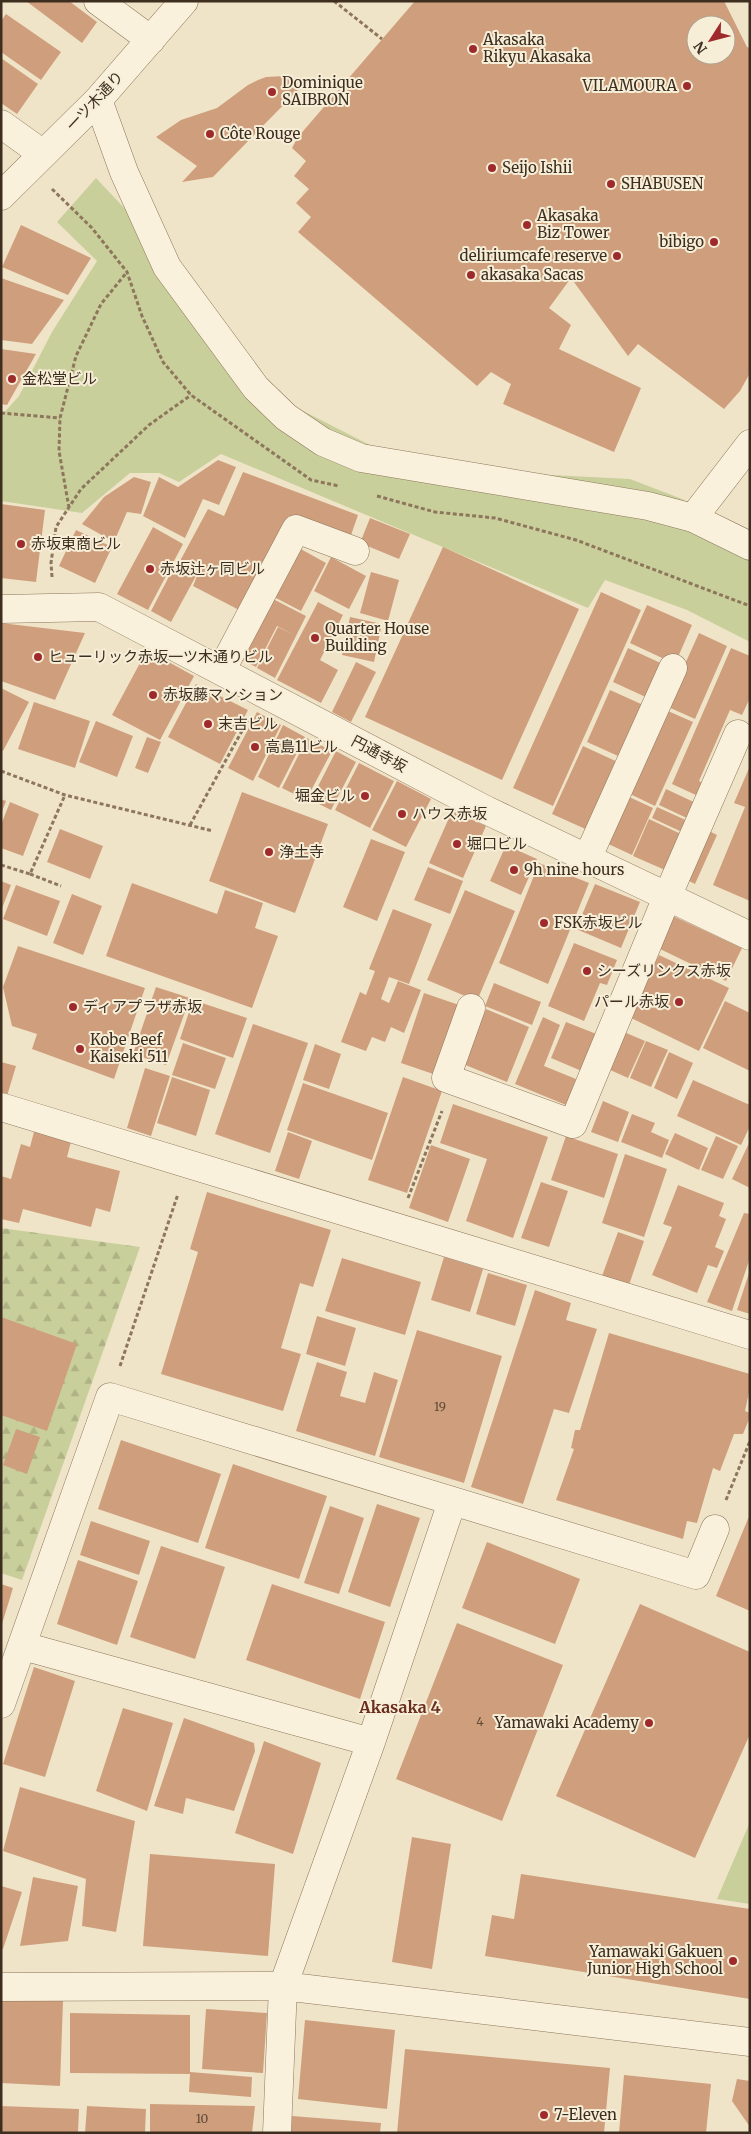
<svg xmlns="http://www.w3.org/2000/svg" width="751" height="2134" font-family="Merriweather,'Noto Sans JP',serif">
<defs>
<pattern id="forest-firs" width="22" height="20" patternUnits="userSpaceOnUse" patternTransform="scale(1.25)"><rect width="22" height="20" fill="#c9cf9b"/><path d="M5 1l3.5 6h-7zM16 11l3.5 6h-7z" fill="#aeb285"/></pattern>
</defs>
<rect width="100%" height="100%" fill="#f0e4c8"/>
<!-- forest -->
<path fill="url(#forest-firs)" d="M1 1228 140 1247 22 1580 1 1573Z"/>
<!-- park -->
<path fill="#c9cf9b" d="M96 178 175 262 280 399 393 457 512 473 630 479 682 499 750 539V642L687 610 605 580 588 608 221 454 179 482 159 473H130L82 513 1 501V416L19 396 52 332 97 261 57 222Z
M750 1822V1904L717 1899Z"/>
<!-- building -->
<path fill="#cf9f7d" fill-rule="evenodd" d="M26 1H69L97 22 82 43Z
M415 1H724L747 47 750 48V373L740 391 724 409 638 344 628 356 571 278 549 308 571 325 559 349 641 388 614 452 503 404 511 384 491 372 477 386 298 232 311 217 296 203 309 189 294 176 306 161 292 148 298 137ZM696 25H726V55H696Z
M6 14 61 52 41 80 1 52V21Z
M1 58 38 84 17 114 1 103Z
M285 76 299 80 301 87 213 177 182 182 197 166 156 137 181 120 217 108 248 85 258 80 266 77Z
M21 225 91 258 68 295 2 267Z
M1 278 64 300 32 344 1 340Z
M1 349 36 354 7 405 1 404Z
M218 460 236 467 219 505 203 499 185 538 143 516 159 477 178 487Z
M243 472 358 515 350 538 289 516 241 611 193 586 199 571 180 561 208 509 224 516Z
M134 477 151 482 141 514 127 512 114 542 82 524 104 497Z
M1 504 45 510 36 582 1 578Z
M370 518 410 534 399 559 360 543Z
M153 527 183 544 148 610 117 594Z
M76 530 112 547 95 583 59 566Z
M443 547 579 609 502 780 365 717Z
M299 548 326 563 301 611 274 597Z
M331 557 366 576 349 609 314 591Z
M176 563 197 574 171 622 151 611Z
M371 572 399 580 388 621 360 613Z
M601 592 641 610 553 806 513 788Z
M271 598 306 616 275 678 257 668 278 627 294 635 277 626 256 667 238 658Z
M318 602 343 615 320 660 338 670 321 703 277 680Z
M647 605 692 625 675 664 630 643Z
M350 617 382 624 374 662 342 655Z
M1 623 85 633 55 700 1 681Z
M699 633 727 646 695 719 666 706Z
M628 648 665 665 650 699 613 682Z
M731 648 750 656V698L742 715 730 710 699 781 703 783 698 796 672 784Z
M147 650 194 676 160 740 112 715Z
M356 662 376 672 351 722 332 712Z
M196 684 248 710 220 764 168 737Z
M1 688 29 702 3 751 1 750Z
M610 690 650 708 627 760 587 742Z
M34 702 90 721 75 768 18 749Z
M668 711 693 722 655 806 630 794Z
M257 712 281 725 253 781 228 768Z
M96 721 133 736 117 777 79 762Z
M283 725 305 737 279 788 258 777Z
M147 737 161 742 148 773 135 768Z
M307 738 332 751 306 800 282 788Z
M583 746 622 764 592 832 552 814Z
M336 751 356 762 331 810 311 800Z
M359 763 394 781 370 828 335 810Z
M750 766V901L713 885 745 807 734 803Z
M397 781 431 799 406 847 372 830Z
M666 789 698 804 691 820 659 805Z
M242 792 328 824 295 913 209 881Z
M625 795 653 808 632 855 604 842Z
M1 799 6 801 1 814Z
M10 802 39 814 23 856 1 848V825Z
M657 807 690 822 684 833 652 818Z
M452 811 486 826 463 878 429 863Z
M649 819 681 834 665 870 633 856Z
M60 829 103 846 90 879 47 862Z
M705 829 717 835 695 884 683 878Z
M371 839 405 852 377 921 343 907Z
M506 845 537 859 521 895 490 881Z
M539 863 589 883 548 984 499 963Z
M428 867 463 881 450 914 414 900Z
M1 881 11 885 1 911Z
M132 883 217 914 225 890 263 903 255 928 278 936 252 1008 106 956Z
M595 884 640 902 621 948 576 929Z
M16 885 60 901 47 936 3 919Z
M465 890 515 911 477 1001 427 980Z
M72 894 102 906 83 955 53 943Z
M393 909 432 924 409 984 389 977 381 999 389 1003 398 981 421 990 404 1033 391 1027 385 1042 372 1037 366 1051 341 1042 360 992 366 995 375 971 369 969Z
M673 916 742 948 726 981 658 948Z
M574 943 617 960 607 985 600 983 584 1021 548 1006Z
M18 946 145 988 114 1079 32 1049 37 1034 12 1026 3 987Z
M659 955 729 988 699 1051 629 1017Z
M494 983 541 1002 532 1025 485 1006Z
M156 987 190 998 166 1065 133 1054Z
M424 993 462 1006 439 1076 401 1063Z
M193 1000 247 1018 233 1058 180 1039Z
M725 1001 750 1013V1071L703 1048Z
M486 1009 529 1027 507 1082 463 1064Z
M543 1017 560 1025 544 1066 576 1079 566 1105 515 1084Z
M566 1022 599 1035 584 1072 551 1058Z
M253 1024 308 1043 270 1153 215 1134Z
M624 1032 645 1041 628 1078 608 1069Z
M646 1041 668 1050 651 1087 630 1078Z
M183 1043 226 1058 215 1089 172 1075Z
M315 1044 341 1054 329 1089 303 1080Z
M669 1052 693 1063 677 1099 654 1088Z
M1 1062 16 1066 7 1096 1 1094Z
M145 1068 170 1076 151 1136 127 1128Z
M172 1077 210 1090 196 1136 157 1123Z
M403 1077 442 1091 407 1193 368 1180Z
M693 1080 750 1105V1126L741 1145 677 1116Z
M303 1083 388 1113 372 1160 287 1130Z
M603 1101 629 1112 618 1142 591 1132Z
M453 1104 548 1137 513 1238 466 1221 487 1159 440 1143Z
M632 1114 655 1123 651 1132 669 1140 662 1158 621 1142Z
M35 1128 72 1138 67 1157 120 1171 110 1212 96 1208 91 1227 23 1209 19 1223 1 1219V1176L11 1179 21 1144 30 1147Z
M288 1132 312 1141 299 1179 275 1171Z
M675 1133 708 1148 699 1170 665 1154Z
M566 1136 618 1154 604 1198 551 1180Z
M716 1136 738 1146 723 1179 701 1170Z
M750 1141V1188L732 1179Z
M431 1145 470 1159 448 1222 409 1208Z
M625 1154 667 1169 644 1237 602 1223Z
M541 1182 568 1191 549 1247 521 1238Z
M678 1185 724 1203 719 1216 726 1219 715 1247 724 1251 717 1268 708 1265 697 1293 652 1275 672 1227 663 1224Z
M207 1192 331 1230 313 1287 300 1283 281 1348 301 1354 283 1411 161 1374 198 1252 190 1249Z
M744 1213 750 1214V1258L732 1311 707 1302Z
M618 1232 644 1241 629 1285 602 1276Z
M444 1257 483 1269 470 1312 431 1300Z
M342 1258 421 1282 405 1335 325 1311Z
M488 1273 527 1285 515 1326 476 1314Z
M749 1273H750V1314L737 1310Z
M535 1290 571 1303 566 1320 597 1329 569 1413 554 1409 523 1504 471 1487Z
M317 1316 356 1328 345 1366 306 1354Z
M1 1317 77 1344 47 1431 1 1415Z
M417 1330 502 1356 464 1483 379 1457Z
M609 1333 750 1374V1388L745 1411 750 1413V1417L743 1434H734L720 1471 713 1468 697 1523 687 1521 683 1539 556 1500 574 1449 571 1448 575 1430H580Z
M317 1362 347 1372 340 1396 365 1403 374 1372 398 1380 375 1456 296 1431Z
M16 1429 40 1437 27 1474 3 1465Z
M121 1440 221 1474 198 1543 98 1509Z
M233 1464 327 1496 299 1579 205 1548Z
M377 1504 420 1518 390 1607 348 1592Z
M330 1506 364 1518 339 1594 304 1583Z
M750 1514V1611L716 1596Z
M91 1521 150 1541 139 1575 80 1555Z
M487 1542 580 1579 555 1644 462 1608Z
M161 1546 225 1567 195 1659 130 1637Z
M78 1560 138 1581 117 1645 57 1624Z
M1 1584 13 1588 2 1624H1Z
M272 1584 385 1622 360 1699 246 1660Z
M640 1604 750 1652V1734L695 1858 556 1796Z
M457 1623 563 1665 502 1821 396 1779Z
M34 1667 75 1681 45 1777 3 1764Z
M123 1708 173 1723 147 1811 96 1791Z
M184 1718 254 1743 255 1751 234 1811 186 1798 183 1814 154 1806Z
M264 1741 321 1763 293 1854 235 1833Z
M20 1787 135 1821 116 1932 82 1926 86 1879 3 1851Z
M412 1837 451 1844 432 1969 392 1962Z
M150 1854 275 1864 268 1956 143 1946Z
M521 1874 750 1909V1999L485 1956 492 1915 514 1919Z
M33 1877 78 1886 68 1941 20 1946Z
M1 1886 22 1892 3 1949 1 1948Z
M1 1998 63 2001 60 2086 1 2083Z
M206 2009 267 2013 263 2073 202 2069Z
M70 2013 190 2015V2072L252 2077 251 2097 189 2092 190 2074 70 2073Z
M305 2020 395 2030 387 2109 298 2099Z
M405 2049 610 2068 604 2133H397Z
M624 2075 711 2084 706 2133H619Z
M737 2079 750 2081V2127L732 2101Z
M150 2104 255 2106 252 2133H150Z
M1 2106 79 2109 78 2133H1Z
M87 2106 146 2109 145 2133H85Z
M292 2116 381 2123 380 2133H291Z"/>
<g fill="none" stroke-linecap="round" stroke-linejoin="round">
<defs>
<path id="minor" d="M98 1 151 40
M98 100 124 172 167 267 256 388 286 417 323 442 361 458 648 506 693 518 750 546
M1 124 43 154
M1 196 98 100 184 1
M693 518 750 444
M1 609 99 607 484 809 750 936
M221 671 296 529 355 551
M587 859 673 668
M471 1008 446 1078 573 1124 667 897 738 734
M1 1107 750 1335
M23 1646 371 1742
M1 1704 110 1397 696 1575 715 1529
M1 1987 283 1986 750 2042
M277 2133 283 1986 371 1742 452 1502"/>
</defs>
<!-- minor casing -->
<use href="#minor" stroke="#8d765c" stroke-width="29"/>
<!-- path -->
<path stroke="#8d765c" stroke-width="3" stroke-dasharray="4 2.5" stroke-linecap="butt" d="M334 1 382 39
M52 189 92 228 127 272 142 316 163 362 191 395 311 480 339 486
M1 413 60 418
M377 496 435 512 495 518 576 540 750 606
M69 508 59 451 60 418 76 356 101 304 127 272
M52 577 51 563 56 527 81 489 149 425 191 395
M1 771 65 795 213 831
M190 825 248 720
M1 865 30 874 65 795
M30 874 61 886
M408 1198 442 1111
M120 1366 178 1194
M726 1500 750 1441"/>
<!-- minor -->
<use href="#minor" stroke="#faf1dc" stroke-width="28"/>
</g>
<!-- markers -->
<g fill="#9e2a2b" stroke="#f7eed8" stroke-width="2">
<circle cx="473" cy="49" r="5"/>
<circle cx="687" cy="86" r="5"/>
<circle cx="272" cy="92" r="5"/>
<circle cx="210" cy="134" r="5"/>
<circle cx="492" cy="168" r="5"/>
<circle cx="611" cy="184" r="5"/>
<circle cx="527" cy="225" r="5"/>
<circle cx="714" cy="242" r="5"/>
<circle cx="617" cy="256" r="5"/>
<circle cx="471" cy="275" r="5"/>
<circle cx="12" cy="379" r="5"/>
<circle cx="21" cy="544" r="5"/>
<circle cx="150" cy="569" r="5"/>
<circle cx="315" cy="638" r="5"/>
<circle cx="38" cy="657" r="5"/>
<circle cx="153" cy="695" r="5"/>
<circle cx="208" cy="724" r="5"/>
<circle cx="255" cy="747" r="5"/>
<circle cx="365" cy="796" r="5"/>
<circle cx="402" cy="814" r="5"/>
<circle cx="457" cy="844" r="5"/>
<circle cx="269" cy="852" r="5"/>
<circle cx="514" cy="870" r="5"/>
<circle cx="544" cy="923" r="5"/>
<circle cx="587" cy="971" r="5"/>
<circle cx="679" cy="1002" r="5"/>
<circle cx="73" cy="1007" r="5"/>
<circle cx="80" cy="1049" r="5"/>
<circle cx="649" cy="1723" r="5"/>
<circle cx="733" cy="1961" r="5"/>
<circle cx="544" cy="2115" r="5"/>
</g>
<g text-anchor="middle" stroke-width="4" stroke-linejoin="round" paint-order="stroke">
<!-- number labels -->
<g font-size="12" fill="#624a37">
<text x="440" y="1411">19</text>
<text x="480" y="1726">4</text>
<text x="202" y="2123">10</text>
</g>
<!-- poi labels -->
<g font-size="15" fill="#3d2e20" stroke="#f7eed8" text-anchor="start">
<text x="483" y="45">Akasaka<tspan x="483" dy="17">Rikyu Akasaka</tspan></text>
<text x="282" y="88">Dominique<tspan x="282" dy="17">SAIBRON</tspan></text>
<text x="677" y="91" text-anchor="end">VILAMOURA</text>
<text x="220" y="139">Côte Rouge</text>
<text x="502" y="173">Seijo Ishii</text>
<text x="621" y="189">SHABUSEN</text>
<text x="537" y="221">Akasaka<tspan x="537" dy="17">Biz Tower</tspan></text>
<text x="704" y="247" text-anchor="end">bibigo</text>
<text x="607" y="261" text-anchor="end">deliriumcafe reserve</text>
<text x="481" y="280">akasaka Sacas</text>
<text x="22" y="384">金松堂ビル</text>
<text x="31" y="549">赤坂東商ビル</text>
<text x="160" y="574">赤坂辻ヶ同ビル</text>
<text x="325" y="634">Quarter House<tspan x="325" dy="17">Building</tspan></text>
<text x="48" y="662">ヒューリック赤坂一ツ木通りビル</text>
<text x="163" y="700">赤坂藤マンション</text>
<text x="218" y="729">末吉ビル</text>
<text x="265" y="752">高島11ビル</text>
<text x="355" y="801" text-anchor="end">堀金ビル</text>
<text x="412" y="819">ハウス赤坂</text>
<text x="467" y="849">堀口ビル</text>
<text x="279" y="857">浄土寺</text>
<text x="524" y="875">9h nine hours</text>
<text x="554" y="928">FSK赤坂ビル</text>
<text x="597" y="976">シーズリンクス赤坂</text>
<text x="669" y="1007" text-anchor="end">パール赤坂</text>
<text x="83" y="1012">ディアプラザ赤坂</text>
<text x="90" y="1045">Kobe Beef<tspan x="90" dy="17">Kaiseki 511</tspan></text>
<text x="639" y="1728" text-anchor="end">Yamawaki Academy</text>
<text x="723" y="1957" text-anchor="end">Yamawaki Gakuen<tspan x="723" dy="17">Junior High School</tspan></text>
<text x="554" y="2120">7-Eleven</text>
</g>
<!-- street labels -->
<g font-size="15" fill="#3d2e20" stroke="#f7eed8">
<text transform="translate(95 101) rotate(-47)" y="5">一ツ木通り</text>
<text transform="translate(379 754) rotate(28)" y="5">円通寺坂</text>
</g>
<!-- neighbourhood labels -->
<g font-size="16" font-weight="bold" fill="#6b2e1e" stroke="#f7eed8">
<text x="400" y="1713">Akasaka 4</text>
</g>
</g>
<!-- border -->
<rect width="751" height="2134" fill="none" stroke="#3d2e20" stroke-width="5"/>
<!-- north arrow -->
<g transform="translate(711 40) rotate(234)"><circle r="24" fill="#f7eed8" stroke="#ada18e"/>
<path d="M0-4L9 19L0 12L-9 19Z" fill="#9e2a2b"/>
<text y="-8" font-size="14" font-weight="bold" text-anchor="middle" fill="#3d2e20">N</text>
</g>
</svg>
